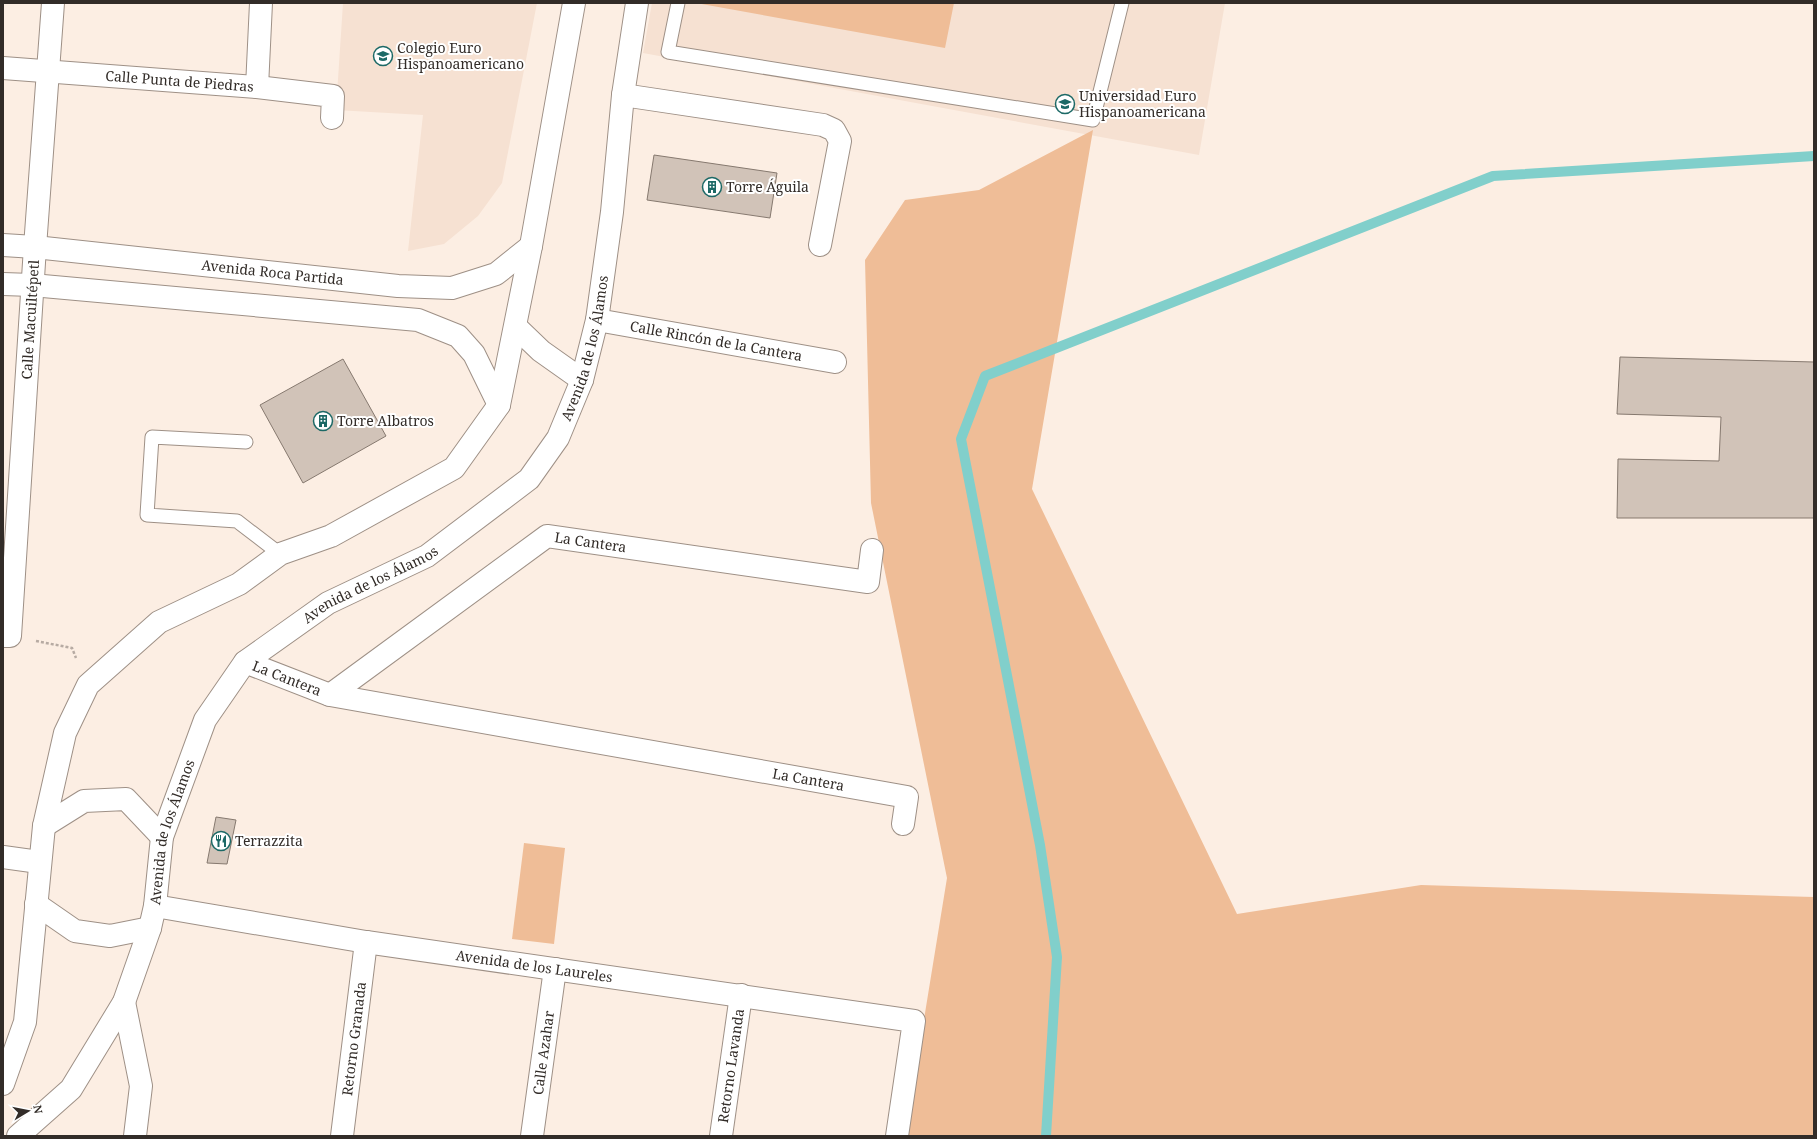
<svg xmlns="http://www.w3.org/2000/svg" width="1817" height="1139" font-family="'Noto Serif',serif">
<rect width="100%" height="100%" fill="#fceee3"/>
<!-- built -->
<path fill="#f6e1d2" d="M343 3H537L502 183 478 216 444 244 408 251 423 115 336 110Z
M652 3H1225L1199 155 643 53Z"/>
<!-- green -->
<path fill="#efbd97" d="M696 3H954L945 48Z
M1093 130 1032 489 1237 914 1421 885 1814 897V1136H905L947 878 871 503 865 260 905 200 979 190Z
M524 843 565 848 554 944 512 939Z"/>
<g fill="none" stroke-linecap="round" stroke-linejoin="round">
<!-- stream -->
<path stroke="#81cfcb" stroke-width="10" d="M1046 1136 1057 957 1040 845 961 439 985 376 1493 176 1814 156"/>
</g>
<!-- building -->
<path fill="#d1c3b8" stroke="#86796f" d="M654 155 777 173 770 218 647 200Z
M1620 357 1814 362V518H1617L1618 459 1719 461 1721 417 1617 414Z
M343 359 386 436 303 483 260 405Z
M216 817 236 820 227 864 207 863Z"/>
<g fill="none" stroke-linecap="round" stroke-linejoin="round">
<defs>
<path id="service" d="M678 3 668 52 1093 120 1122 3
M246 442 152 437 147 515 237 521 280 554"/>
<g id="minor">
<path id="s1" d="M3 68 257 87 333 96 332 118"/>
<path d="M257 87 261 3"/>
<path d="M623 95 823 125 834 130 840 141 820 245"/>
<path id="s2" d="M597 320 835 362"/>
<path id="s3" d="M3 636H10L35 247 53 3"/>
<path id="s4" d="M245 662 330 695 907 797 903 824"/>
<path id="s5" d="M330 695 547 536 868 582 872 550"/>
<path d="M3 857 39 862"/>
<path id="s6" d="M155 906 366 942 914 1021 897 1136"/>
<path d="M124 1002 141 1086 135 1136"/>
<path id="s7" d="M342 1136 366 942"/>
<path id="s8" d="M532 1136 555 969"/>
<path id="s9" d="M721 1136 741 995"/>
</g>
<g id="tertiary">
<path id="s10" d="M3 245 35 247 398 286 452 288 496 274 531 246"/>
<path d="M3 284 32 285 418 320 458 336 474 354 499 405"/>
<path d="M516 327 541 351 582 380"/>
<path d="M44 826 84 801 126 799 162 837"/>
<path d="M36 904 75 931 110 936 150 928"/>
<path d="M3 1084 25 1022 44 826 65 733 88 685 159 622 239 584 280 554 331 536 454 468 499 405 531 246 574 3"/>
<path id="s11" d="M18 1136 71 1089 124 1002 150 928 155 906 162 837 205 720 245 662 328 603 427 556 529 479 558 438 582 380 597 320 612 212 623 95 637 3"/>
</g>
</defs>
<!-- service casing -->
<use href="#service" stroke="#9e9086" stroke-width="15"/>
<!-- minor casing -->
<use href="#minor" stroke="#9e9086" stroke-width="24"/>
<!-- tertiary casing -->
<use href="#tertiary" stroke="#9e9086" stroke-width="24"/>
<!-- path -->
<path stroke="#b7aba3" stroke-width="2.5" stroke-dasharray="3 2" stroke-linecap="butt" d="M36 641 72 648 76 658"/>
<!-- service -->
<use href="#service" stroke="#fff" stroke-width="13"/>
<!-- minor -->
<use href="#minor" stroke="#fff" stroke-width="22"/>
<!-- tertiary -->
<use href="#tertiary" stroke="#fff" stroke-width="22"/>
</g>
<!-- icons -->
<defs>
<symbol id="school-ring" viewBox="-11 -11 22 22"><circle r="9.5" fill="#fff" stroke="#1c6966" stroke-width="1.5"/><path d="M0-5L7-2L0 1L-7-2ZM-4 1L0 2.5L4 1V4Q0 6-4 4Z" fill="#1c6966"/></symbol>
<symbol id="university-ring" viewBox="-11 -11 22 22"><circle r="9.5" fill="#fff" stroke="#1c6966" stroke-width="1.5"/><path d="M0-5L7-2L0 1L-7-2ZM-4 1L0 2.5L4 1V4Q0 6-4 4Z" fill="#1c6966"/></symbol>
<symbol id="building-ring" viewBox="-11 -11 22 22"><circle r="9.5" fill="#fff" stroke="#1c6966" stroke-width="1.5"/><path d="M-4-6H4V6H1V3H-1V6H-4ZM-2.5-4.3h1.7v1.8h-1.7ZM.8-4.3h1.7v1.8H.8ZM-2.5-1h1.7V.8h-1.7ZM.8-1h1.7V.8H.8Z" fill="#1c6966"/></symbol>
<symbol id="restaurant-ring" viewBox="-11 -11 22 22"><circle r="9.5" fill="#fff" stroke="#1c6966" stroke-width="1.5"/><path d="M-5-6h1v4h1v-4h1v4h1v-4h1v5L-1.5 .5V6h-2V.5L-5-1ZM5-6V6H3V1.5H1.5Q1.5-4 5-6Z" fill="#1c6966"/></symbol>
</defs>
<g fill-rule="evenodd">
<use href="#school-ring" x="372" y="45" width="22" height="22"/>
<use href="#university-ring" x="1054" y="93" width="22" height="22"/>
<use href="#building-ring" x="701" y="176" width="22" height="22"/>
<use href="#building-ring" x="312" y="410" width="22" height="22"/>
<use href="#restaurant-ring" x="210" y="830" width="22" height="22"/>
</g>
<g text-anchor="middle" stroke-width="4" stroke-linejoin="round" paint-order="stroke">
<!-- poi labels -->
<g font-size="14" fill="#322c28" stroke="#fff" text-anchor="start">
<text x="397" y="53">Colegio Euro<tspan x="397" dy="16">Hispanoamericano</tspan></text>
<text x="1079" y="101">Universidad Euro<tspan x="1079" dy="16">Hispanoamericana</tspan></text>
<text x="726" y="192">Torre Águila</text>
<text x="337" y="426">Torre Albatros</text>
<text x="235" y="846">Terrazzita</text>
</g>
<!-- street labels -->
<g font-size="14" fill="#322c28" stroke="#fff">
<text dy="5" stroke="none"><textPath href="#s1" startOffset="177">Calle Punta de Piedras</textPath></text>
<text dy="5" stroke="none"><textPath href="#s10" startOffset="271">Avenida Roca Partida</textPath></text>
<text dy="5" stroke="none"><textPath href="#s3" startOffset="324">Calle Macuiltépetl</textPath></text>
<text dy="5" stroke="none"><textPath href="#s2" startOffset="121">Calle Rincón de la Cantera</textPath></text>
<text dy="5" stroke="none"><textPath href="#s11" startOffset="1022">Avenida de los Álamos</textPath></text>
<text dy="5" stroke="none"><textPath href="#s5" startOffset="313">La Cantera</textPath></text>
<text dy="5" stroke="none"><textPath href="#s11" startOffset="686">Avenida de los Álamos</textPath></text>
<text dy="5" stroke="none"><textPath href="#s4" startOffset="45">La Cantera</textPath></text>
<text dy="5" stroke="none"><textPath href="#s4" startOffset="577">La Cantera</textPath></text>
<text dy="5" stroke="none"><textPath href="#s11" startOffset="350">Avenida de los Álamos</textPath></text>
<text dy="5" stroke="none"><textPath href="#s6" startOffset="384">Avenida de los Laureles</textPath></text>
<text dy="5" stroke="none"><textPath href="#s7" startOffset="98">Retorno Granada</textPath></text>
<text dy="5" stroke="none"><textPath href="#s8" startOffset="84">Calle Azahar</textPath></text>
<text dy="5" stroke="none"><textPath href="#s9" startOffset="71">Retorno Lavanda</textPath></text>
</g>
</g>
<!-- border -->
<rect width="1817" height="1139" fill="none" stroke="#322c28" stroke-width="8"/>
<!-- north arrow -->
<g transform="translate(28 1111) rotate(80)" stroke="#ffffff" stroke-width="3" paint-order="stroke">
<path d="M0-3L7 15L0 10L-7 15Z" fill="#322c28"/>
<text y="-6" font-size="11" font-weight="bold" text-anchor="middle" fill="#322c28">N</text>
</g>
</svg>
